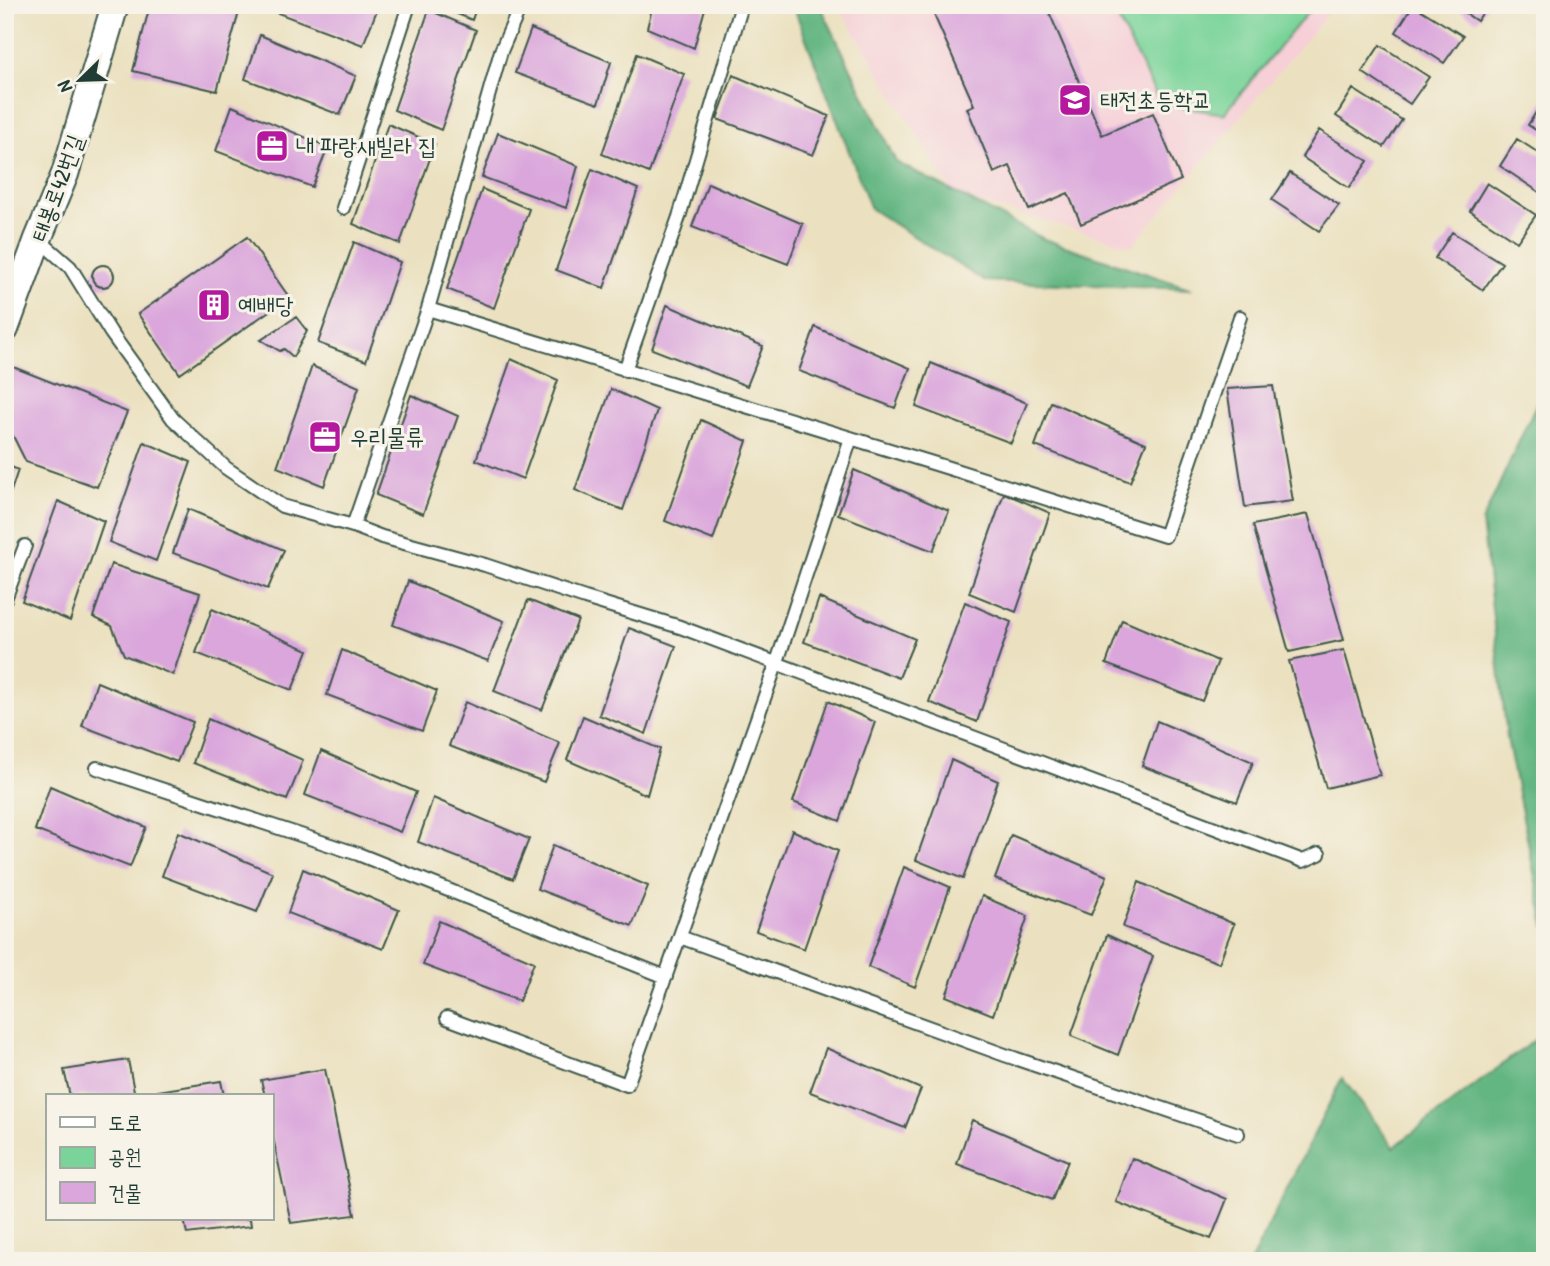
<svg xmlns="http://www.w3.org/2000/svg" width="1550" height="1266" font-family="'Patrick Hand','Poor Story',sans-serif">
<rect width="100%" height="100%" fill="#f7f3e8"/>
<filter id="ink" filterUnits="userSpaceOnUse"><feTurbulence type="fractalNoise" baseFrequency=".0143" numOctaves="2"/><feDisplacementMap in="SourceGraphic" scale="14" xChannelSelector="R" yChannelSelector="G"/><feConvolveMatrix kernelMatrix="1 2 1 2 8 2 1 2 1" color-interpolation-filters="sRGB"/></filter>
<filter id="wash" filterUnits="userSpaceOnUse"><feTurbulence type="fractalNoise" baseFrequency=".00686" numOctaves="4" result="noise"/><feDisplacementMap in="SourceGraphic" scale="28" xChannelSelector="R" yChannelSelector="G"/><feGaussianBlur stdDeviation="1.57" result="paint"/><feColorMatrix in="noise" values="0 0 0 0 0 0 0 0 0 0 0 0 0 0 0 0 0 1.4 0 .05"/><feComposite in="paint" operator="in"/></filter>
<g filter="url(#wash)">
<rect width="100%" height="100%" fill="#ebe1c0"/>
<!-- built -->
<path fill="#f6cfd7" d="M838 5H1335L1132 246 954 195Z"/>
<!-- green -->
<path fill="#7ad49a" stroke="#4c8867" stroke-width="2" d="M1111 5H1314L1224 114 1168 105 1156 95Z"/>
<!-- forest -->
<path fill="#63b682" stroke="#417a5b" stroke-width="2" d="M793 5H820L896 162 1044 239 1192 289 984 281 871 209Z
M1545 385V927L1507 738 1482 522Z
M1545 1032V1261H1251L1342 1078 1394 1147Z"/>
<g id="blocks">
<!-- building -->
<path fill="#daa6dc" d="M150 5H241L217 91 133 71Z
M268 5H379L363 45 267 9Z
M435 5H477L472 20Z
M653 5H706L694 48 647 28Z
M956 5H1046L1102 135 1153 113 1181 180 1081 224 1068 193 1029 210 1010 166 994 173 967 108 974 105 934 15Z
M1413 5 1463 36 1444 63 1396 32Z
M1453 5H1488L1477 21Z
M429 10 476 30 441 130 394 110Z
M531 29 611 62 598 104 515 73Z
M260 35 356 76 340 115 245 79Z
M1380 45 1429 77 1410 104 1362 72Z
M637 54 684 74 649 173 602 154Z
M733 75 829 116 813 155 717 119Z
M1353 89 1402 120 1384 147 1336 116Z
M1545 98V136L1528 125Z
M232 106 328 147 312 187 216 151Z
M388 124 435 144 400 244 353 224Z
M1319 130 1368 161 1349 188 1302 157Z
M498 133 578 166 566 208 482 177Z
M1517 139 1545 157V196L1500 166Z
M592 169 638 189 604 288 556 270Z
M1290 173 1339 205 1319 231 1272 200Z
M708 183 803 224 788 264 692 227Z
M1487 183 1536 215 1517 242 1470 211Z
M482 189 529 209 494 308 447 289Z
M1452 232 1502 263 1483 290 1435 258Z
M247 237 289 297 180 374 138 314Z
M354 242 400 262 366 361 318 343Z
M92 276a11 11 0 1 1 22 0a11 11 0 1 1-22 0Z
M667 305 763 346 747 386 652 349Z
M296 317 307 331 293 357 284 349 280 351 261 340Z
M815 327 910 368 895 408 799 371Z
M511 359 558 380 523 479 476 460Z
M931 363 1027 403 1011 443 916 407Z
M8 365 127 412 97 487 26 462 5 420V371Z
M312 366 359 387 324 486 277 467Z
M1273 386 1293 501 1245 507 1227 389Z
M611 389 657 410 623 510 575 490Z
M411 395 458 416 423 514 376 495Z
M1051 402 1146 443 1130 482 1035 446Z
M701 420 747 441 713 540 665 521Z
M144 442 191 462 156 561 109 542Z
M5 464 18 470 6 506H5Z
M854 470 949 511 933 551 838 514Z
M1004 493 1050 513 1016 612 969 593Z
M58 501 104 521 70 621 22 601Z
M188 509 284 550 268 589 173 553Z
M1308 514 1344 640 1289 652 1253 525Z
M111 564 200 593 173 675 124 655 112 626 93 617Z
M408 581 504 621 488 661 393 625Z
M819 598 915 639 899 678 804 642Z
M528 600 578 620 542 710 494 691Z
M965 602 1011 622 977 722 929 702Z
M212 609 308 650 292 690 196 653Z
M1122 620 1218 661 1202 701 1106 664Z
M629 628 676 646 646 734 599 715Z
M342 650 437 691 422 731 327 695Z
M1344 650 1380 775 1326 788 1289 661Z
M97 682 193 722 177 762 82 726Z
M828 701 875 722 840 821 793 802Z
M465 702 560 743 544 782 449 746Z
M583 716 660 749 647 795 567 760Z
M208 719 303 760 287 800 193 763Z
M1157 721 1253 762 1237 802 1142 766Z
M321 751 416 792 400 832 305 795Z
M951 760 998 781 963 879 916 860Z
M50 786 146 827 130 867 35 830Z
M433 798 529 839 513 879 418 842Z
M792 830 838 851 804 949 756 931Z
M178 832 273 873 257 912 162 876Z
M1011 835 1107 876 1091 915 995 879Z
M553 845 648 886 632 926 537 889Z
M904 867 950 887 915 987 868 967Z
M303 869 399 910 383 949 288 913Z
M1139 882 1234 924 1219 963 1123 927Z
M982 896 1028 916 993 1015 946 996Z
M439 921 534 962 519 1001 423 965Z
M1107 935 1153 956 1118 1055 1071 1036Z
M826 1048 921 1089 905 1128 810 1092Z
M128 1060 135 1096H70L64 1070Z
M325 1069 355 1215 291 1223 271 1128V1096H265L261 1080Z
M221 1081 224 1096H159L158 1091Z
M972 1120 1068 1161 1052 1200 957 1164Z
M1132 1158 1227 1199 1211 1239 1116 1202Z
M184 1219H250L251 1226 187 1234Z"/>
</g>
</g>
<g filter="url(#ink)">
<use href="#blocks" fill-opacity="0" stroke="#3e5649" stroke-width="2"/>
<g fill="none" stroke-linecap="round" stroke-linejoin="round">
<defs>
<path id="lane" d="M343 208 409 5
M38 239 70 267 111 333 173 419 226 468 282 506 353 526 382 537 485 565 585 598 680 627 1303 861 1319 854
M428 309 939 465 1165 536 1240 317
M625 370 679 217 742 5
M353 526 428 309 501 51 521 5
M5 599 25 546
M97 768 358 854 666 977
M680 937 1005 1055 1238 1134
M447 1018 627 1085 777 662 851 438"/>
<path id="street" d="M5 329 38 239 65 174 115 5"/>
</defs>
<!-- lane casing -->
<use href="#lane" stroke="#3e5649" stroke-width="16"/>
<!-- street casing -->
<use href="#street" stroke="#3e5649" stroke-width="30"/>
<!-- lane -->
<use href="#lane" stroke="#fff" stroke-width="12"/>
<!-- street -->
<use href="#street" stroke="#fff" stroke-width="26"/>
</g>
</g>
<!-- icons -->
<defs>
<symbol id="school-square" viewBox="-11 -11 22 22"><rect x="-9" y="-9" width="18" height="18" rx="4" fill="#b5179e" stroke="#f7f3e8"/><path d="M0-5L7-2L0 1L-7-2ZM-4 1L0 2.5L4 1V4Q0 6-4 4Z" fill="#fff"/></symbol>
<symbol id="office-square" viewBox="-11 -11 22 22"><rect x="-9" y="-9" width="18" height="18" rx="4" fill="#b5179e" stroke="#f7f3e8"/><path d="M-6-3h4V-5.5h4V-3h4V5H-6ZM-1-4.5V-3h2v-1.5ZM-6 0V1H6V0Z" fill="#fff"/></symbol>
<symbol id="building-square" viewBox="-11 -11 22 22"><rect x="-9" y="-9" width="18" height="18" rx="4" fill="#b5179e" stroke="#f7f3e8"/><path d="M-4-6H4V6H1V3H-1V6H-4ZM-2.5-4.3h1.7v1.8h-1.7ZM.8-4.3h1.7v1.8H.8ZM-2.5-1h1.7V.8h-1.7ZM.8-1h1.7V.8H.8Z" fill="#fff"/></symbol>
</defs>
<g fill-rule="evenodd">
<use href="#school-square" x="1056" y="81" width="38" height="38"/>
<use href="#office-square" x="253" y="127" width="38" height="38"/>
<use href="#building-square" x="195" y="286" width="38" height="38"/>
<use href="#office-square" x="306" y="418" width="38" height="38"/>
</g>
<g text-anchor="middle" stroke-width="6" stroke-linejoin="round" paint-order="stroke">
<!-- poi labels -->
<g font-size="23" fill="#1f3d34" stroke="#f7f3e8" text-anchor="start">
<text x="1100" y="108">태전초등학교</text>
<text x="296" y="154">내 파랑새빌라 집</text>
<text x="238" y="313">예배당</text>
<text x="350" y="445">우리물류</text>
</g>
<!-- street labels -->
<g font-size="23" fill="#1f3d34" stroke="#f7f3e8">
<text transform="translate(57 188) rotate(-70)" y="8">태봉로42번길</text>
</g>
</g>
<!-- margin -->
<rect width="1550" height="1266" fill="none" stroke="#f7f3e8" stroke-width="28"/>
<!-- legend -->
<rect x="46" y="1094" width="228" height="126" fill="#f7f3e8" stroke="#a1aaa0" stroke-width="2"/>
<rect x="60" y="1117" width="35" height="10" fill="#ffffff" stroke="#a1aaa0" stroke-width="2"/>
<text x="108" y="1130" font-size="21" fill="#1f3d34">도로</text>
<rect x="60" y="1147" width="35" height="21" fill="#7ad49a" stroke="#a1aaa0" stroke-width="2"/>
<text x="108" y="1164" font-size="21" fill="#1f3d34">공원</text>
<rect x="60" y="1182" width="35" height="21" fill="#daa6dc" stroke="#a1aaa0" stroke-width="2"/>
<text x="108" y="1200" font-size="21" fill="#1f3d34">건물</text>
<!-- north arrow -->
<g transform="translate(80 80) rotate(247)" stroke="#f7f3e8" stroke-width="5" paint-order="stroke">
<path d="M0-5L12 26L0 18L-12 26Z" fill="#1f3d34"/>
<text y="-10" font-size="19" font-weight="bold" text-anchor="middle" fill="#1f3d34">N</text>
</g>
</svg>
